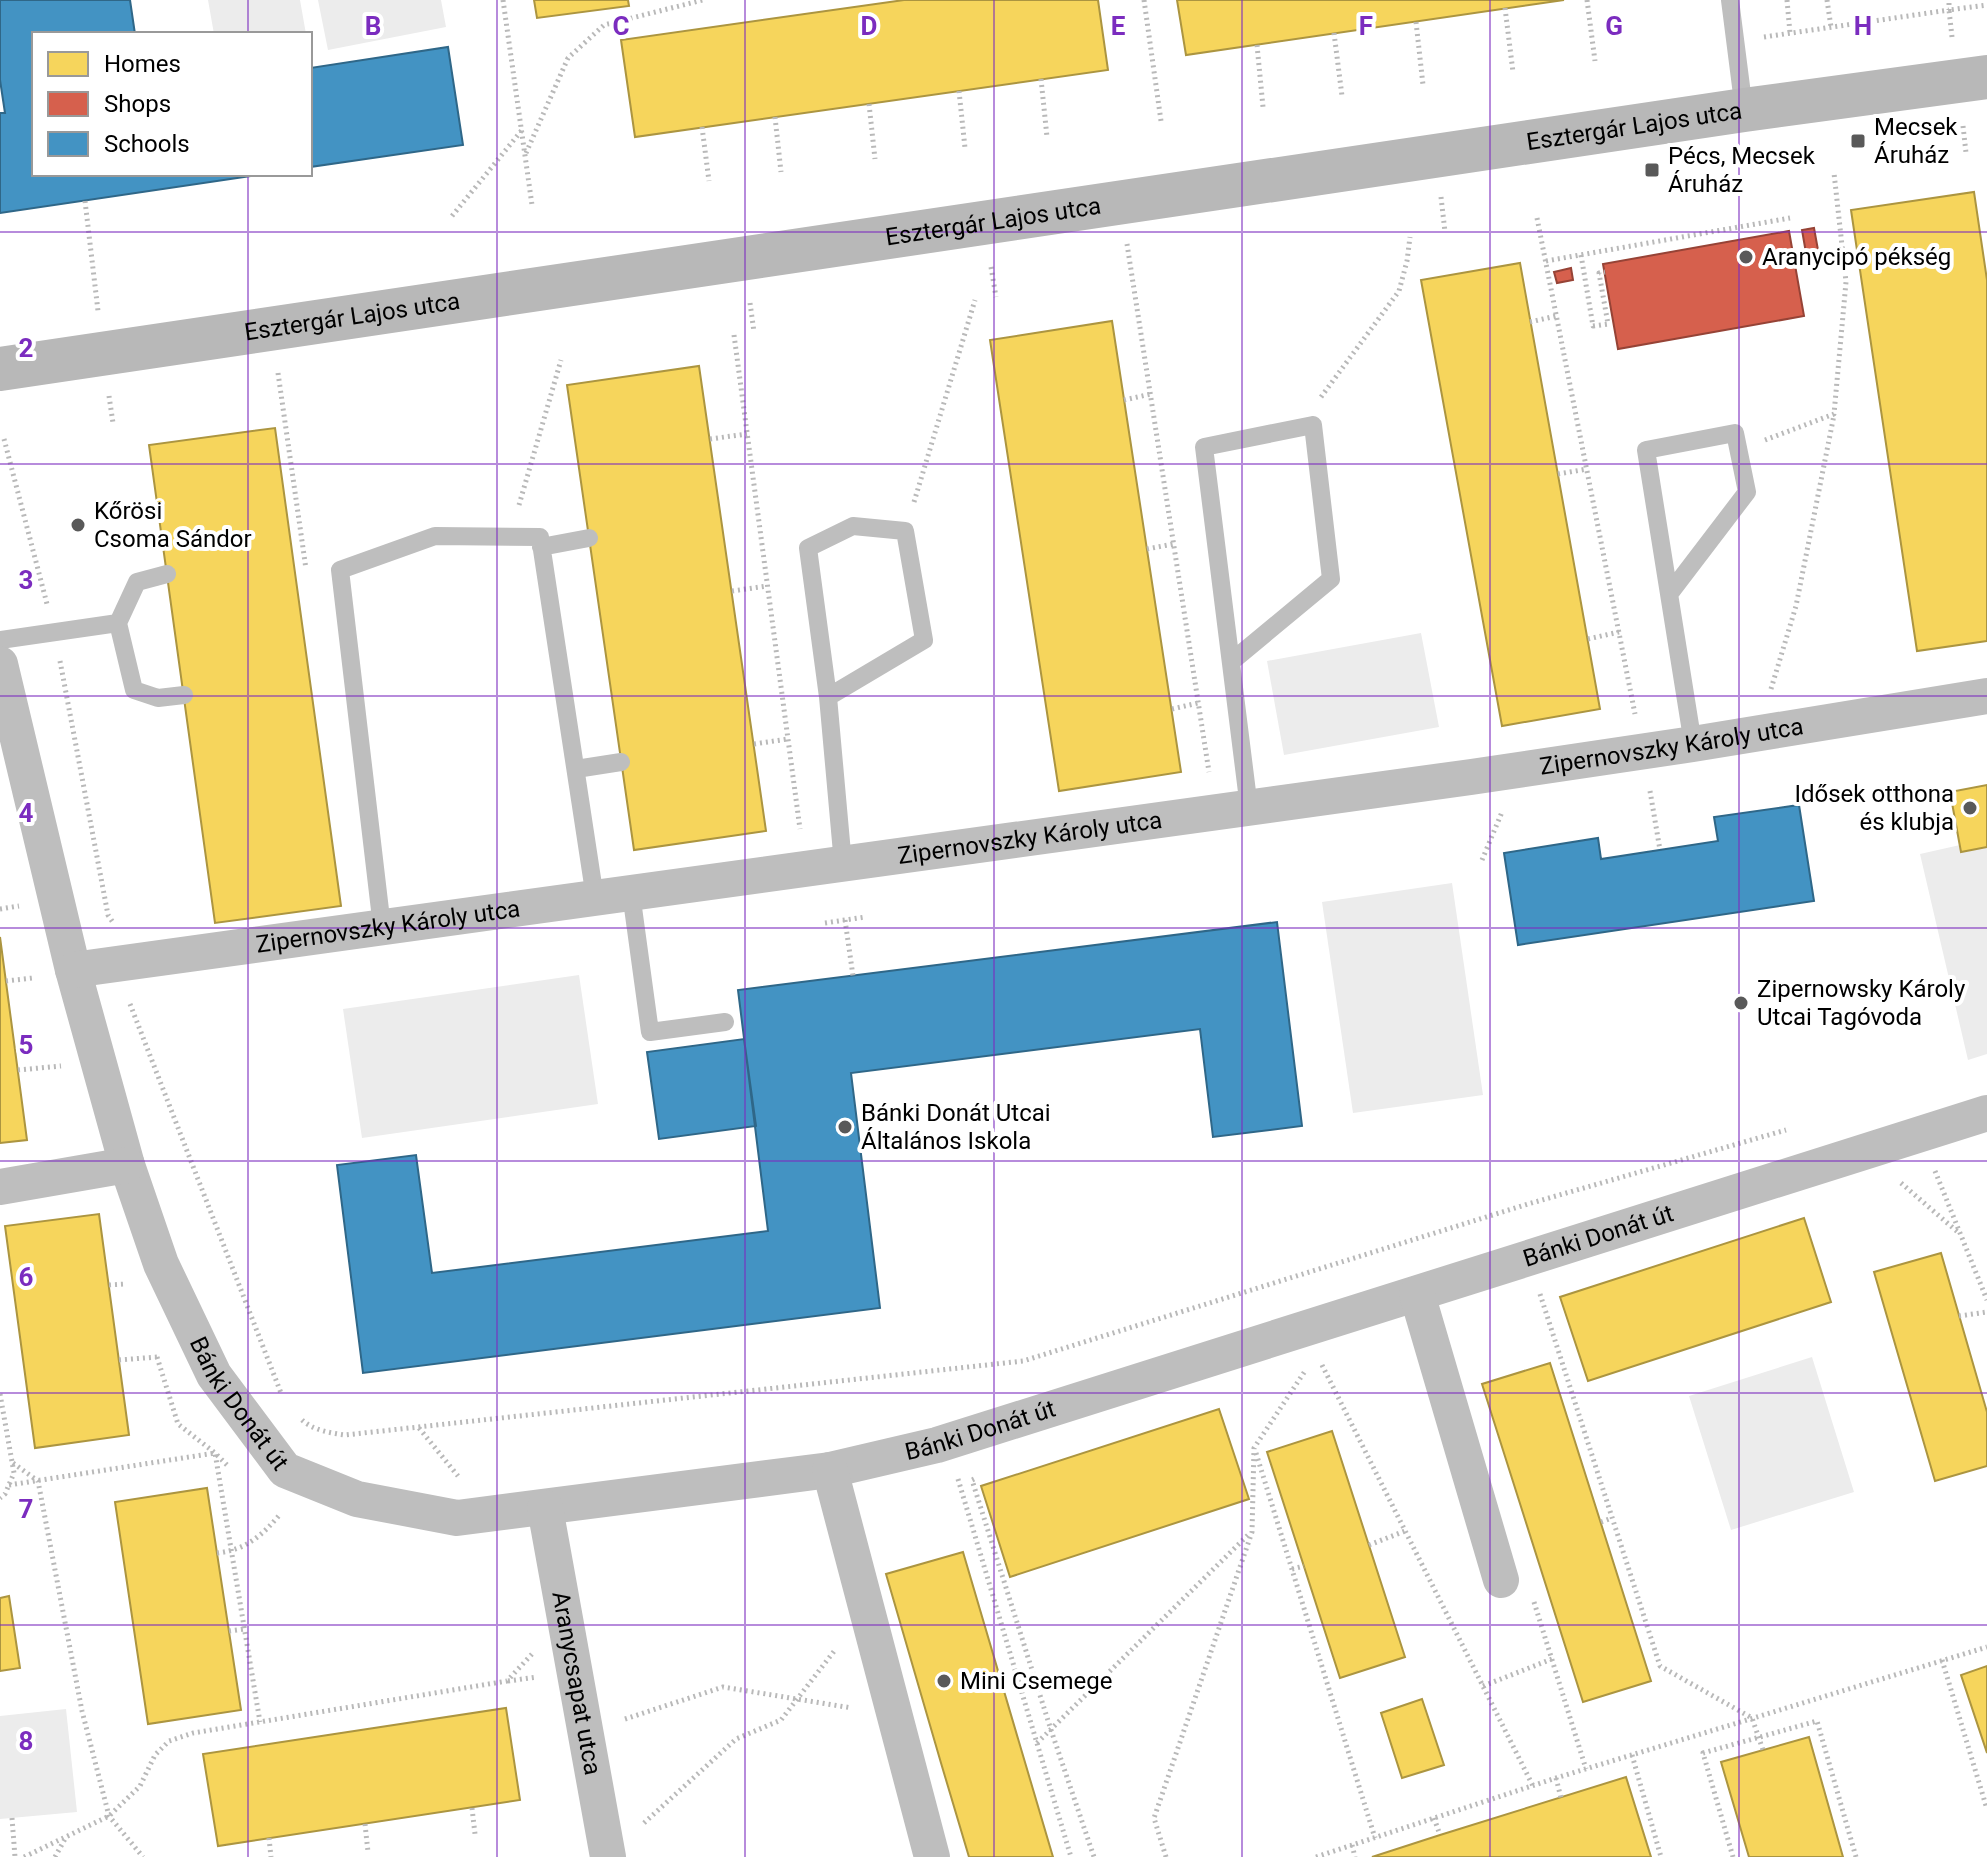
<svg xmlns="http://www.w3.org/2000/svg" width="1987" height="1857" font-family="Roboto,sans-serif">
<rect width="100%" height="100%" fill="#fff"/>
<!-- green -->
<path fill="#ececec" d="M208 0H300L306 34H214Z
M318 0H441L446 27 328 50Z
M1421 633 1439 727 1284 755 1267 661Z
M1960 845 1961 851 1987 847V1054L1968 1060 1920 854Z
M1452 883 1483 1095 1353 1113 1322 902Z
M579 975 598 1104 362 1138 343 1009Z
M1812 1357 1854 1492 1731 1530 1689 1396Z
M66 1709 77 1812 0 1819V1716Z"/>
<!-- homes -->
<path fill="#f6d55c" stroke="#ac9540" stroke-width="2" d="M534 0H628L629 6 537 18Z
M904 0H1098L1108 70 635 137 621 40Z
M1177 0H1564L1186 55Z
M1974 192 1987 280V641L1917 651 1851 210Z
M1520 263 1600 709 1502 726 1421 280Z
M1112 321 1181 772 1059 791 990 340Z
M699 366 766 831 634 850 567 385Z
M275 428 341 906 215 923 149 445Z
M1987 785V847L1961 852 1950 792Z
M0 937 27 1140 0 1143Z
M99 1214 129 1435 35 1448 5 1226Z
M1804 1218 1831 1302 1588 1381 1560 1297Z
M1941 1253 1987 1412V1466L1935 1481 1874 1272Z
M1550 1363 1651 1681 1583 1702 1482 1384Z
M1219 1409 1249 1499 1010 1577 981 1486Z
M1332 1431 1405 1657 1340 1678 1267 1452Z
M207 1488 241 1710 148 1724 115 1502Z
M963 1552 1019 1742 1053 1857H969L941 1763 886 1574Z
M9 1596 20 1668 0 1671V1598Z
M1987 1666V1753L1961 1675Z
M1422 1699 1444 1765 1402 1778 1381 1713Z
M506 1708 520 1800 218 1846 203 1754Z
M1809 1737 1843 1857H1749L1721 1762Z
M1626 1777 1651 1857H1372L1440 1835Z"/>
<!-- shops -->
<path fill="#d6604d" stroke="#964336" stroke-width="2" d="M1814 228 1818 250 1806 253 1802 230Z
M1789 231 1804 316 1618 349 1603 264Z
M1571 268 1573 280 1557 283 1554 272Z"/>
<!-- schools -->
<path fill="#4393c3" stroke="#2f6788" stroke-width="2" d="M0 0H130L135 34H34V174H265L0 213V113H5L0 80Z
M448 47 463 145 310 167V68Z
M1799 805 1814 901 1518 945 1504 853 1598 838 1601 859 1718 841 1714 817Z
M1277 922 1302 1126 1213 1137 1200 1029 851 1073 880 1308 363 1373 337 1165 416 1155 432 1273 768 1231 738 990Z
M744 1039 756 1126 659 1139 647 1052Z"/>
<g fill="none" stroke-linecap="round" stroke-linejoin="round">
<!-- path -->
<path stroke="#b9b9b9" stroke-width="5" stroke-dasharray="2 4" stroke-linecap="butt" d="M503 0 532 205
M1144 0 1161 121
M1587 0 1595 61
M1787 0 1790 33
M1827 0 1831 27
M1505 8 1513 72
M1416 22 1423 85
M1334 33 1342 96
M1764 37 1949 10V0
M1952 37 1949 10 1987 5
M1257 45 1263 107
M1041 79 1047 137
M959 91 965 148
M869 104 875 159
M775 117 781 172
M1963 126 1966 153
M702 127 709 181
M526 153 568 58 604 25 703 0
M1441 197 1445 232
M85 201 98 311
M452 216 522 130
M1537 218 1635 714
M1127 244 1209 772
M1581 255 1593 326 1608 324 1599 273 1605 272
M1546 261 1790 218
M991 267 996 297
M750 303 754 332
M1530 322 1556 316
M734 335 800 829
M278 373 306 569
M109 396 113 423
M1321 397 1399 291 1407 261 1410 237
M1124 400 1151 394
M4 439 47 604
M710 439 747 434
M1765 440 1834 414 1846 282 1834 173
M1558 474 1587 469
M914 502 975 300
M519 505 561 360
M1147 549 1173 544
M732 591 767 586
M1588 639 1619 632
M60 661 108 915 114 924
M1771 689 1796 606 1834 415
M1172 709 1198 703
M754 744 788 739
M1650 791 1660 850
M1482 860 1502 812
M0 909 19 906
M845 920 853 976
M825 923 865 917
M6 981 33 978
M130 1004 281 1393
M18 1070 61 1066
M1935 1171 1987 1300
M1901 1183 1960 1234
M109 1285 125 1284
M1540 1294 1660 1666 1752 1718 1763 1750
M1959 1316 1987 1312
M157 1357 178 1424 215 1453 227 1465
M119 1360 157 1357
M1322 1365 1533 1786
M0 1394 14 1473 5 1494 0 1498
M302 1420C313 1430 330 1433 345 1435L1023 1361 1528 1204 1786 1130
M419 1428 458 1476
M1256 1453 1375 1838
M13 1463 38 1481 82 1711 109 1816 143 1857
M958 1479 1071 1857
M974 1479 972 1480 1051 1730 1094 1857
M9 1485 215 1453 260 1722
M1601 1522 1612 1518
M1369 1545 1405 1531
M217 1553C246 1550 263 1535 281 1513
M1292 1569 1304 1566
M1534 1602 1586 1769
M229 1631 244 1629
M1942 1660 1987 1809
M508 1681 537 1677
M1483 1686 1552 1659
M625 1719 723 1687 852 1708
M1037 1743 1250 1533
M1632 1755 1661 1857
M1556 1778 1561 1798
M472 1808 475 1834
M12 1818 15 1857
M1434 1818 1440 1835
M644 1823 736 1739 781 1720 835 1650
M365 1824 368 1852
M269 1838 271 1857
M1352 1845 1355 1857
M24 1857 109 1816 140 1786 155 1755 169 1741 193 1733 507 1681 532 1654
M55 1857 66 1837
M1166 1857 1154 1818 1252 1532 1254 1448 1305 1371
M1316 1857 1556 1778 1987 1647
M1733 1857 1703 1753 1817 1721 1856 1857"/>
<!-- lane -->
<path stroke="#bebebe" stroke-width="18" d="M1730 0 1744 110
M541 547 589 538
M1670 593 1747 492 1735 433 1646 450 1693 744
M118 623 137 582 167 574
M0 640 118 623 134 690 158 698 184 695
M1231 662 1331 579 1313 425 1204 447 1249 808
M828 697 924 640 905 531 853 526 808 548 828 697 843 864
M576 769 621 762
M631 893 650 1032 725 1022
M382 927 340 570 435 536 540 537 595 898"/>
<!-- street -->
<g stroke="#bebebe" stroke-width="36">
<path id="s1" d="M0 664 73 970 127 1165 161 1264 214 1375 285 1470 357 1499 457 1518 830 1470 937 1445 1987 1113"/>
<path id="s2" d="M73 970 1471 777 1693 744 1987 696"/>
<path d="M0 1187 127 1165"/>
<path d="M1417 1294 1501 1580"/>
<path d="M830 1470 932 1857"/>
<path id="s3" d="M545 1508 608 1857"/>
</g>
<!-- secondary -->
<path stroke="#b8b8b8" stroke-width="44" id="s4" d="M0 369 1744 110 1987 77"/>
</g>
<!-- grid -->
<path fill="none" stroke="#7b2cbf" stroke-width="2" stroke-opacity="0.55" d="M248 0V34M497 0V1857M745 0V1857M994 0V1857M1242 0V1857M1490 0V1857M1739 0V1857M248 174V1857M0 232H1987M0 464H1987M0 696H1987M0 928H1987M0 1161H1987M0 1393H1987M0 1625H1987"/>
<!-- markers -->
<g fill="#595959" stroke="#fff" stroke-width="3">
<rect x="1850" y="133" width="16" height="16" rx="4"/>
<rect x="1644" y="162" width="16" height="16" rx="4"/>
<circle cx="1746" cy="257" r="8"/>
<circle cx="78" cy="525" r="8"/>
<circle cx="1970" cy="808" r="8"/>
<circle cx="1741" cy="1003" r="8"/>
<circle cx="845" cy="1127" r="8"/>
<circle cx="944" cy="1681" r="8"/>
</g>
<g text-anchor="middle" stroke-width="8" stroke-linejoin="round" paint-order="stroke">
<!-- street labels -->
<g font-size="24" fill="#000" stroke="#fff">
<text dy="8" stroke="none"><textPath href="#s4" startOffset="1652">Esztergár Lajos utca</textPath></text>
<text dy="8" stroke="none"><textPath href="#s4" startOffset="1004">Esztergár Lajos utca</textPath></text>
<text dy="8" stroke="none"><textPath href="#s4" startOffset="356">Esztergár Lajos utca</textPath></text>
<text dy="8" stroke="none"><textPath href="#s2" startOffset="1614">Zipernovszky Károly utca</textPath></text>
<text dy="8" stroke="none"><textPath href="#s2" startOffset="966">Zipernovszky Károly utca</textPath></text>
<text dy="8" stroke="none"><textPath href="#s2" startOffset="318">Zipernovszky Károly utca</textPath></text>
<text dy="8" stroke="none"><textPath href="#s1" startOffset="2222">Bánki Donát út</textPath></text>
<text dy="8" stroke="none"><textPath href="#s1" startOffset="782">Bánki Donát út</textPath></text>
<text dy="8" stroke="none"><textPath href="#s1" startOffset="1574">Bánki Donát út</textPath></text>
<text dy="8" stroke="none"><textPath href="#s3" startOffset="178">Aranycsapat utca</textPath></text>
</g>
<!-- poi labels -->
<g font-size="24" fill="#000" stroke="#fff" text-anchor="start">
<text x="1874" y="135">Mecsek<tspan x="1874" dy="28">Áruház</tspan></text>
<text x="1668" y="164">Pécs, Mecsek<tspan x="1668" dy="28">Áruház</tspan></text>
<text x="1762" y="265">Aranycipó pékség</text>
<text x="94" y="519">Kőrösi<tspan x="94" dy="28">Csoma Sándor</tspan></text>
<text x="1954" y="802" text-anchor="end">Idősek otthona<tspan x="1954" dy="28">és klubja</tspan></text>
<text x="1757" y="997">Zipernowsky Károly<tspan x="1757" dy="28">Utcai Tagóvoda</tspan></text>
<text x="861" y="1121">Bánki Donát Utcai<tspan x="861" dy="28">Általános Iskola</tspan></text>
<text x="960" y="1689">Mini Csemege</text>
</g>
</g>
<g font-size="26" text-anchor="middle" font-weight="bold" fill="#7b2cbf" stroke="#fff" stroke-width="8" stroke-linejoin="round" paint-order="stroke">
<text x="373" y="35">B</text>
<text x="621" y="35">C</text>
<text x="869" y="35">D</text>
<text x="1118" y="35">E</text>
<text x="1366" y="35">F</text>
<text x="1614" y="35">G</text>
<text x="1863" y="35">H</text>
<text x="26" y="357">2</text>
<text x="26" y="589">3</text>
<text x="26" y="822">4</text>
<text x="26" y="1054">5</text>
<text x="26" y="1286">6</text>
<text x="26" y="1518">7</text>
<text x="26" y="1750">8</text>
</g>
<!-- legend -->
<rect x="32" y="32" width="280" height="144" fill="#ffffff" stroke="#999999" stroke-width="2"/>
<rect x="48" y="52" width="40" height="24" fill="#f6d55c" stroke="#999999" stroke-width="2"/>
<text x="104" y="72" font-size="24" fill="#000000">Homes</text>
<rect x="48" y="92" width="40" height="24" fill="#d6604d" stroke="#999999" stroke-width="2"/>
<text x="104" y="112" font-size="24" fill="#000000">Shops</text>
<rect x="48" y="132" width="40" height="24" fill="#4393c3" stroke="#999999" stroke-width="2"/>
<text x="104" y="152" font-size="24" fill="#000000">Schools</text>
</svg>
